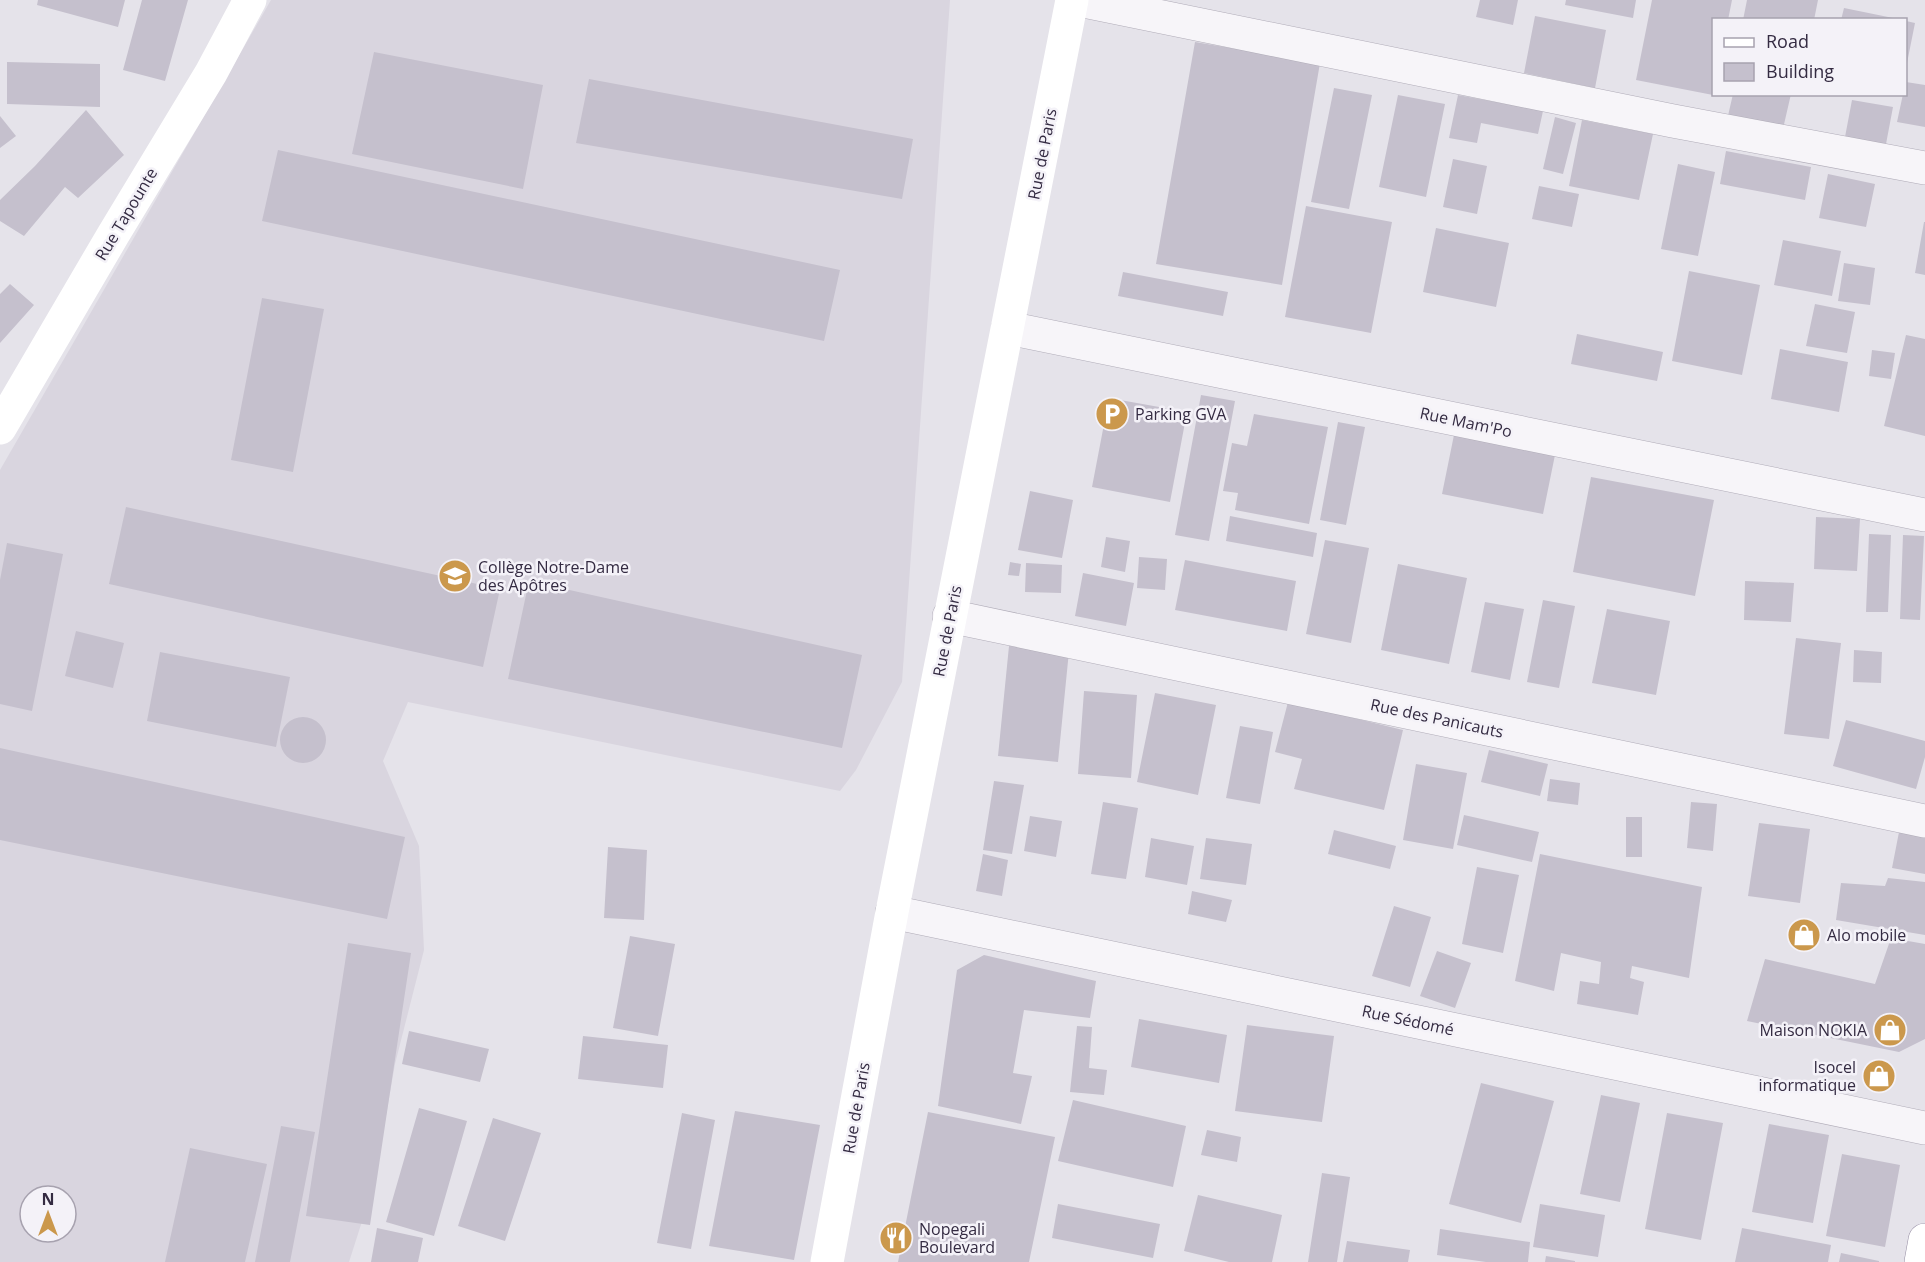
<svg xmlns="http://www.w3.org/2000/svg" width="1925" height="1262" font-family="'Open Sans',sans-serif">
<rect width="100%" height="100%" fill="#e5e3ea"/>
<!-- built -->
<path fill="#d9d5df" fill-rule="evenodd" d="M271 0H950L902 682 856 770 840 791 408 702 383 761 419 846 424 950 395 1064 374 1184 349 1262H0V470ZM30 1196H66V1232H30Z"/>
<!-- building -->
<path fill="#c5c0cd" d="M38 0H125L118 27 37 5Z
M142 0H188L165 81 123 70Z
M1480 0H1518L1513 25 1476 17Z
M1566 0H1636L1633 18 1565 5Z
M1652 0H1732L1728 20H1714L1713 95 1636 80Z
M1747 0H1818L1814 20H1743Z
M1844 8 1893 18V20H1841Z
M1535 16 1606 30 1595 88 1524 73Z
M1906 21 1915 23 1907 63H1906Z
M1195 42 1320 63 1282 285 1156 264Z
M374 52 543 85 523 189 352 154Z
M7 62 100 64V107L7 104Z
M589 79 913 139 902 199 576 143Z
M1906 82 1925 85V127L1897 122 1903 94H1906Z
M1334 88 1372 95 1349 209 1311 202Z
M1733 94H1791L1782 133 1727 120Z
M1398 95 1445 104 1426 197 1379 187Z
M1458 95 1543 111 1538 134 1481 123 1477 143 1449 138Z
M1852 100 1893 107 1886 144 1845 137Z
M86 110 124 155 78 198 65 187 24 236 0 221V200L35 166Z
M0 116 16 136 0 148Z
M1555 117 1576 123 1563 174 1543 169Z
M1582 120 1653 134 1639 200 1569 186Z
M278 150 840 270 824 341 262 221Z
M1726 151 1811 167 1805 200 1720 184Z
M1453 159 1487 166 1477 214 1443 207Z
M1678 164 1715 172 1698 256 1661 249Z
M1828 174 1875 184 1866 227 1819 218Z
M1539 186 1579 194 1572 227 1532 219Z
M1306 206 1392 222 1371 333 1285 317Z
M1924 222H1925V275L1915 273Z
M1436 228 1509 243 1496 307 1423 292Z
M1783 240 1841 251 1832 296 1774 285Z
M1844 263 1875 268 1870 305 1838 301Z
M1689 271 1760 285 1742 375 1672 361Z
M1123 272 1228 292 1223 316 1118 296Z
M10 284 34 305 0 343V294Z
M262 298 324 309 293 472 231 460Z
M1815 304 1855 312 1847 353 1806 346Z
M1577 334 1663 352 1657 381 1571 364Z
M1906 335 1925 339V436L1884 426Z
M1780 349 1848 362 1839 412 1771 399Z
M1872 350 1895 353 1891 379 1869 376Z
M1201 395 1235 401 1209 541 1175 535Z
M1109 398 1187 412 1170 502 1092 487Z
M1254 414 1328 427 1309 524 1235 510 1238 493 1223 491 1232 443 1247 446Z
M1338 422 1365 427 1346 525 1320 520Z
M1455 430 1556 450 1543 514 1442 494Z
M1591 477 1714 500 1695 596 1573 572Z
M1030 491 1073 500 1062 558 1018 550Z
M126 507 500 589 483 667 109 584Z
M1230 516 1317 533 1313 557 1226 541Z
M1816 517 1860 519 1857 571 1814 569Z
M1869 534 1891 535 1888 612H1866Z
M1903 535 1924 536 1920 620 1900 619Z
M1106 537 1130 541 1125 572 1101 567Z
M1325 540 1369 548 1351 643 1306 634Z
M7 543 63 554 32 711 0 704V580Z
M1139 557 1167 559 1165 590 1137 588Z
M1185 560 1296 581 1287 631 1175 610Z
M1010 562 1021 564 1019 576 1008 575Z
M1026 563 1062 565 1061 593 1025 592Z
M1398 564 1467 578 1449 664 1381 650Z
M1083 573 1134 583 1126 626 1075 616Z
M529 581 862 655 842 748 508 679Z
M1745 581 1794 583 1791 622 1744 620Z
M1543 600 1575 606 1559 688 1527 682Z
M1485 602 1524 609 1510 680 1471 672Z
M1607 609 1670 621 1656 695 1592 683Z
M76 631 124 643 113 688 65 676Z
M1796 638 1841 643 1829 739 1784 734Z
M1009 646 1069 651 1058 762 998 756Z
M1854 650 1882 652 1881 683 1853 682Z
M160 652 290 677 276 747 147 721Z
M1084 691 1137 695 1131 778 1078 774Z
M1155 693 1216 705 1198 795 1137 782Z
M1288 702 1403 730 1384 810 1294 789 1302 759 1275 752Z
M280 740a23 23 0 1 1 46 0a23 23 0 1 1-46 0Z
M1846 720 1925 741V757L1916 789 1833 766Z
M1240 726 1273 732 1260 804 1226 798Z
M0 748 405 837 387 919 0 840Z
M1489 750 1548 764 1540 796 1481 782Z
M1416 764 1467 773 1453 849 1403 840Z
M1550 779 1580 783 1578 805 1547 801Z
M994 781 1024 785 1012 854 983 850Z
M1103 802 1138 808 1126 879 1091 874Z
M1691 802 1717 804 1713 851 1687 848Z
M1464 815 1539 832 1532 862 1457 845Z
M1030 816 1062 821 1056 857 1024 851Z
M1626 817H1642V857H1626Z
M1759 823 1810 829 1800 903 1748 896Z
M1334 830 1396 846 1390 869 1328 854Z
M1899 832 1925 837V874L1892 868Z
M1151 838 1194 846 1187 885 1145 877Z
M1206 838 1252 844 1246 885 1200 879Z
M608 847 647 850 644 920 604 918Z
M983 854 1008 860 1002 896 976 891Z
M1540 854 1702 887 1689 978 1632 966 1630 978 1644 982 1638 1015 1577 1004 1580 981 1599 984 1601 962 1561 953 1554 991 1515 981Z
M1477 867 1519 875 1503 953 1462 944Z
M1888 878 1925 882V935L1836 920 1841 883 1885 886Z
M1192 891 1232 900 1226 922 1188 914Z
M1394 906 1431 917 1410 987 1372 976Z
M630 936 675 944 658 1036 613 1028Z
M1891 938 1925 944V1039L1899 1052 1747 1021 1765 959 1875 984Z
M348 943 411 953 370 1225 306 1216Z
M1437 951 1471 963 1455 1008 1420 996Z
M984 955 1096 981 1090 1018 1024 1010 1013 1073 1032 1076 1021 1124 938 1106 957 970Z
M1139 1019 1227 1035 1219 1083 1131 1067Z
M1247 1025 1334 1036 1322 1122 1235 1111Z
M1077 1026 1092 1027 1089 1068 1107 1070 1104 1095 1070 1092Z
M409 1031 489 1049 480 1082 402 1064Z
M583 1036 668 1045 663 1088 578 1079Z
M1481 1083 1554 1101 1521 1223 1449 1204Z
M1601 1095 1640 1103 1620 1202 1580 1194Z
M1073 1100 1186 1126 1173 1187 1058 1161Z
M419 1108 467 1121 434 1236 386 1222Z
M735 1111 820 1125 794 1260 709 1246Z
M928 1112 1055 1137 1029 1262H898Z
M682 1113 715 1120 691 1249 657 1243Z
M1667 1113 1723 1123 1701 1240 1645 1229Z
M493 1118 541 1133 505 1241 458 1226Z
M1769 1124 1829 1135 1813 1223 1752 1212Z
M281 1126 315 1132 290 1262H255Z
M1207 1130 1241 1137 1237 1162 1201 1155Z
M190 1148 267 1164 245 1262H165Z
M1842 1154 1900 1165 1885 1247 1826 1236Z
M1322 1173 1350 1177 1337 1262H1308Z
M1198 1195 1282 1215 1272 1262H1229L1184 1251Z
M1058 1204 1160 1224 1153 1258 1052 1238Z
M1540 1204 1605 1215 1598 1257 1533 1247Z
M377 1228 423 1238 418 1262H371Z
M1742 1228 1831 1245 1828 1262H1735Z
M1440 1229 1530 1242 1528 1262H1486L1437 1255Z
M1347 1241 1410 1250 1408 1262H1343Z
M1841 1253 1879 1261V1262H1839Z
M1546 1256 1575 1261V1262H1545Z"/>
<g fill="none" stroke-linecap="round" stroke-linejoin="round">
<defs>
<path id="street" d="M1079 0 1673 121 1925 168
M1008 328 1925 515
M949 616 1925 821
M892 912 1925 1128"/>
<path id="highway" d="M1921 1262 1925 1240"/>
</defs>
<!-- street casing -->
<use href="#street" stroke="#b0acb8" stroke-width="34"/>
<!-- highway casing -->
<use href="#highway" stroke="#928aa1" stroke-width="34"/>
<!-- street -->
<use href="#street" stroke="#f7f5f9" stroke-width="33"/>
<!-- secondary -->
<path stroke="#fff" stroke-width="33" d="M0 428 113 235 211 73 250 0
M827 1262 892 912 1072 0"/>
<!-- highway -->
<use href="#highway" stroke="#fff" stroke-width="33"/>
</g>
<!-- icons -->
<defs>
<symbol id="parking-disc" viewBox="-11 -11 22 22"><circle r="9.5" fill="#cb984c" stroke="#f4f2f8"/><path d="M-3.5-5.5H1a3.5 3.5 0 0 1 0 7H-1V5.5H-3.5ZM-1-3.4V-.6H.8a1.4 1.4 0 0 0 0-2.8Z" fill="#fff"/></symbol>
<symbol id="school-disc" viewBox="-11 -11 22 22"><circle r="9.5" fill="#cb984c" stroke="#f4f2f8"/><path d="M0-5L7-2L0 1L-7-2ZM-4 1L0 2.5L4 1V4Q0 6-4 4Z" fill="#fff"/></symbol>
<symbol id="shop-disc" viewBox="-11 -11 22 22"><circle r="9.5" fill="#cb984c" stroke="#f4f2f8"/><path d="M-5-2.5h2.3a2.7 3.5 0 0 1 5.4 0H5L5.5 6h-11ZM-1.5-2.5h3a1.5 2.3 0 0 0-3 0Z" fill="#fff"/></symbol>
<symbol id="restaurant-disc" viewBox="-11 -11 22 22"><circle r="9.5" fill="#cb984c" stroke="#f4f2f8"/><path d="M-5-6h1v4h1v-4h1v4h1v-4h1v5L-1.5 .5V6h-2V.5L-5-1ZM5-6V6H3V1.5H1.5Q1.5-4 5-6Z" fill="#fff"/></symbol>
</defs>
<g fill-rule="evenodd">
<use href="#parking-disc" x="1093" y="395" width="38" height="38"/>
<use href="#school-disc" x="436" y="557" width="38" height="38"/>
<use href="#shop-disc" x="1785" y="916" width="38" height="38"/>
<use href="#shop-disc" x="1871" y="1011" width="38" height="38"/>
<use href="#shop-disc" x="1860" y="1057" width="38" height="38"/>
<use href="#restaurant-disc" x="877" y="1219" width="38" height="38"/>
</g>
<g text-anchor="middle" stroke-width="5" stroke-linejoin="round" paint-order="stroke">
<!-- street labels -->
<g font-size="16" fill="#342b42" stroke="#f4f2f8">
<text transform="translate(1042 154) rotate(-79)" y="6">Rue de Paris</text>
<text transform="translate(126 214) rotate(-59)" y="6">Rue Tapounte</text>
<text transform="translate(1466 422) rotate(12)" y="6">Rue Mam'Po</text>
<text transform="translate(947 631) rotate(-79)" y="6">Rue de Paris</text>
<text transform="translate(1437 718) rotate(12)" y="6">Rue des Panicauts</text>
<text transform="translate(1408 1020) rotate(12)" y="6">Rue Sédomé</text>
<text transform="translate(856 1108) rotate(-80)" y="6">Rue de Paris</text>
</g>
<!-- poi labels -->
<g font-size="16" fill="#342b42" stroke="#f4f2f8" text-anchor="start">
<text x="1135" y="420">Parking GVA</text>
<text x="478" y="573">Collège Notre-Dame<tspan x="478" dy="18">des Apôtres</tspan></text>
<text x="1827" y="941">Alo mobile</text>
<text x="1867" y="1036" text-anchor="end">Maison NOKIA</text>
<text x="1856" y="1073" text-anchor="end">Isocel<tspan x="1856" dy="18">informatique</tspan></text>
<text x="919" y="1235">Nopegali<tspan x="919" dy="18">Boulevard</tspan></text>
</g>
</g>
<!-- legend -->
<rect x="1712" y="18" width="195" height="78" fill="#f4f2f8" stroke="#a7a2af" stroke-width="1.5"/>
<rect x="1724" y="38" width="30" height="9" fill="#ffffff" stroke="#a7a2af" stroke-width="1.5"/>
<text x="1766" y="48" font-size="18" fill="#342b42">Road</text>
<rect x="1724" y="63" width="30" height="18" fill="#c5c0cd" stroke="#a7a2af" stroke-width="1.5"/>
<text x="1766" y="78" font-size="18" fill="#342b42">Building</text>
<!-- north arrow -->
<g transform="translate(48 1214)"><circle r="28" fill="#f4f2f8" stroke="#a7a2af" stroke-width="1.5"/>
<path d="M0-4.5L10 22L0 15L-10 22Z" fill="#cb984c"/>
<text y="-9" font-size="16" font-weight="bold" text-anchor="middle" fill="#342b42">N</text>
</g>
</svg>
